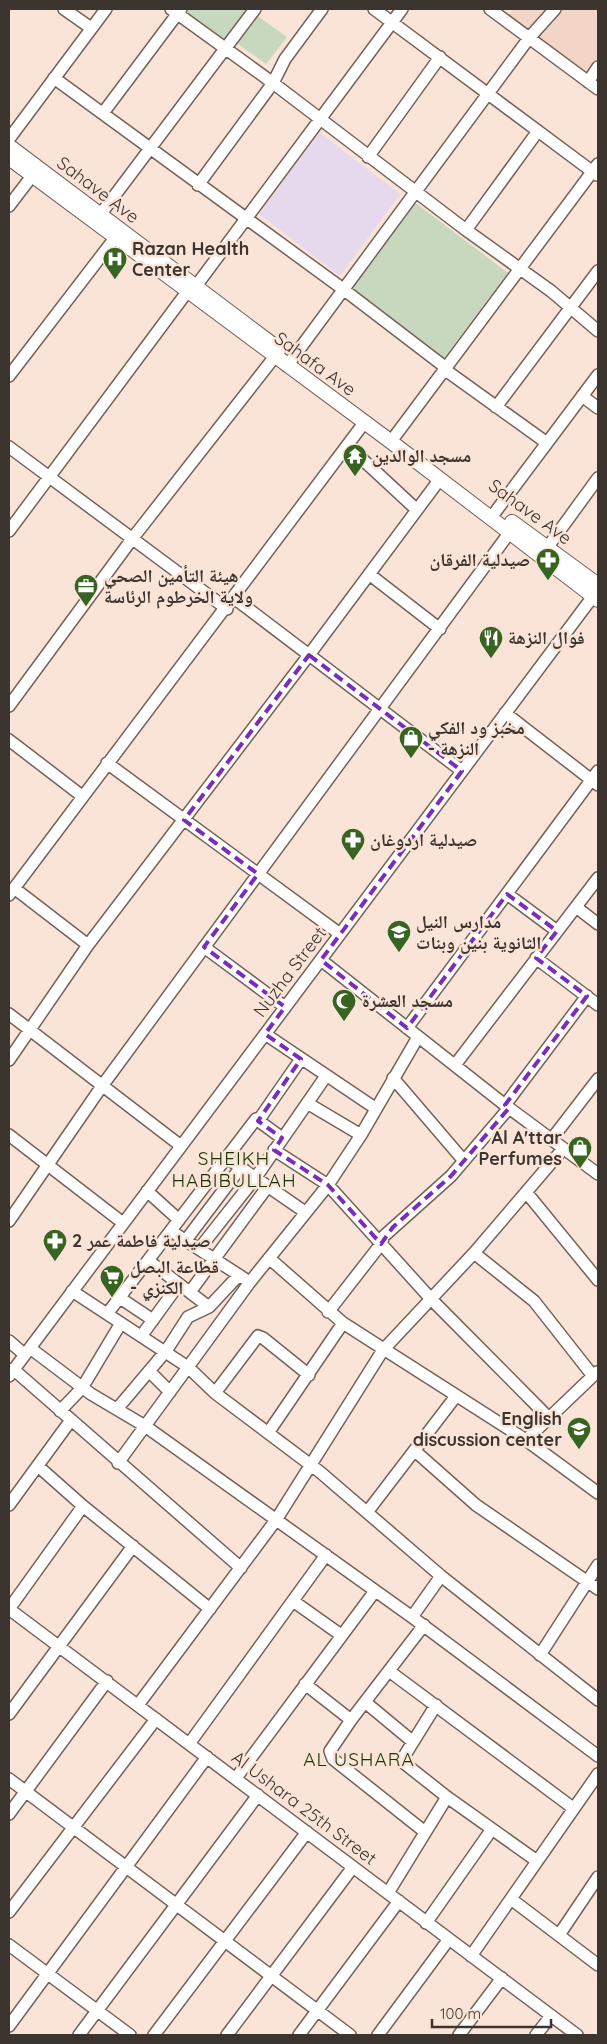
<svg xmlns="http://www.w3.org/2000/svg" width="607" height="2044" font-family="Quicksand,'Noto Naskh Arabic',sans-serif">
<rect width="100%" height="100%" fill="#fae4d8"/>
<!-- built -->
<path fill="#f2d5c6" d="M513 9H598V84L508 16Z"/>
<!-- education -->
<path fill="#e7d9ed" d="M319 132 400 194 340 276 259 214Z"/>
<!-- green -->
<path fill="#c8d8be" d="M186 9H250L224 43 184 12Z
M255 14 287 37 266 64 235 42Z
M413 201 508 273 443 359 347 289Z"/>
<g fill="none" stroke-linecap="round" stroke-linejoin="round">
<defs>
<path id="minor" d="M64 9 91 28
M171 9 273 83 466 230 551 291 598 331
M374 9 597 175
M490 9 598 89
M54 78 343 289 445 367
M588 82 598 67
M103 113 181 9
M9 139 106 9
M368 157 440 57
M198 185 273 83 285 59 322 9
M9 206 32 176
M100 215 255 9
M466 230 538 131
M196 286 402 9
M287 366 529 38 555 9
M444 369 547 443
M9 376 115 238
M582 396 598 408
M496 407 598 271
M395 436 598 164
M348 446 417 510
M9 447 227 609
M496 511 598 375
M9 531 187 292
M547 548 598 478
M369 574 440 629
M234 598 462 771
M9 706 132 539 280 350
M505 713 598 785
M9 740 82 796
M107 763 340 934
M14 888 88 945
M507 894 557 931
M9 895 364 423
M576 907 598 924
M204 947 285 1007
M536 958 598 1005
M321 960 505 1105 598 1174
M9 1014 181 1146
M407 1028 598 771
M265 1034 375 1108
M9 1060 88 945 309 655 440 479
M455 1065 598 878
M393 1078 464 1161
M307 1103 361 1135
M505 1105 587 996
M258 1121 301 1059
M9 1135 123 1223
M551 1140 598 1079
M274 1150 328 1185 431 1299 548 1417
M227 1158 305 1212
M147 1191 179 1220
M526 1192 598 1280
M9 1221 102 1086 510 532
M171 1231 245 1279
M186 1240 241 1167
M199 1249 256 1177 326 1076
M474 1253 534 1301 593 1376
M269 1258 343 1323 526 1440 598 1493
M149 1261 209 1307
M72 1291 188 1367 215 1393 320 1472 441 1576 598 1700
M190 1292 268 1186
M120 1298 153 1320
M328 1312 381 1244 384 1236 451 1176 509 1108
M107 1314 256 1119 282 1138
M142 1335 179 1284
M9 1341 25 1355
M30 1348 91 1394 145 1426 412 1617 598 1756
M13 1369 241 1568
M149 1371 170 1392
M9 1376 597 591
M215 1393 258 1336 263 1338 309 1375
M117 1409 166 1351 188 1317 209 1307 239 1275
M60 1411 82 1388 121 1323
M268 1433 343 1323
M526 1440 597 1372
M415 1451 476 1505 598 1589
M118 1463 250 1282 328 1185 361 1135 418 1037
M39 1467 83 1506 210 1609
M9 1505 71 1420
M368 1511 456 1396
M293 1601 341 1635
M9 1609 577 2035
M9 1609 83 1506
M412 1617 441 1576
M424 1625 351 1720 330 1751 333 1759 425 1832
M540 1655 598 1565
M389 1671 573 1808
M305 1684 351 1720
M365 1702 412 1741
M138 1705 276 1520 383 1350 474 1253 563 1149
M436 1705 403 1758 404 1763 447 1797 537 1861
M9 1714 133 1546
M189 1744 326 1555
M236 1778 375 1591
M9 1779 350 2035
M9 1814 107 1681
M388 1893 447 1797
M511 1899 598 1965
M9 1912 156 1719
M426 1923 492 1829
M559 1935 598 1877
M9 1945 130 2035
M471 1956 598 1774
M9 2026 207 1757
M79 2035 258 1795
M154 2035 307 1832
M227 2035 353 1867
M299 2035 399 1901
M378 2035 449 1939
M459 2035 502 1978
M536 2035 551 2016"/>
<path id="major" d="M9 146 272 344
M9 158 390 441 598 600
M512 522 598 585"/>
</defs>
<!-- minor casing -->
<use href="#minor" stroke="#746258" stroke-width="14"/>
<!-- major casing -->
<use href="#major" stroke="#746258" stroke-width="16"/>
<!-- minor -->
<use href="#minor" stroke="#fff" stroke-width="11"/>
<!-- major -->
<use href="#major" stroke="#fff" stroke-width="14"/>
</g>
<!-- marked area -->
<path fill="none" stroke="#7b2cbf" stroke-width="4" stroke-dasharray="10 6" stroke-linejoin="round" d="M309 655 462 771 321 960 407 1028 507 894 557 931 536 958 587 996 505 1105 509 1108 451 1176 393 1227 381 1244 328 1185 274 1150 282 1138 258 1121 301 1059 265 1034 285 1007 204 947 258 874 184 820Z"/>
<!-- icons -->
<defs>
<symbol id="hospital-pin" viewBox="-11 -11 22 30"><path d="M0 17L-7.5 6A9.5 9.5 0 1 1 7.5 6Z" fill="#386422" stroke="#fae4d8"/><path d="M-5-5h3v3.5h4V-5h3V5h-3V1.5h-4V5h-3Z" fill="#fff"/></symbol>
<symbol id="temple-pin" viewBox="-11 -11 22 30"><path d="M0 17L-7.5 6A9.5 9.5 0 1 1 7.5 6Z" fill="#386422" stroke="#fae4d8"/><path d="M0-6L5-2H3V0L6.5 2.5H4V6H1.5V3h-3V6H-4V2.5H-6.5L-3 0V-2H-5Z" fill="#fff"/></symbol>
<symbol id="pharmacy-pin" viewBox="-11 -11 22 30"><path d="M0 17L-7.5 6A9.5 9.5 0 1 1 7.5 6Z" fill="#386422" stroke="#fae4d8"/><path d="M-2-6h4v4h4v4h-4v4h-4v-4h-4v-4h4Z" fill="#fff"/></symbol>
<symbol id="office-pin" viewBox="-11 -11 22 30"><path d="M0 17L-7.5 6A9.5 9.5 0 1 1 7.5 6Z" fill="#386422" stroke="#fae4d8"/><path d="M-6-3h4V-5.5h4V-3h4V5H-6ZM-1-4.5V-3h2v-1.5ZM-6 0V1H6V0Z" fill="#fff"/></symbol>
<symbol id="restaurant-pin" viewBox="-11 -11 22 30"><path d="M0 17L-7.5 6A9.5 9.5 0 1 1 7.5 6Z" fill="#386422" stroke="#fae4d8"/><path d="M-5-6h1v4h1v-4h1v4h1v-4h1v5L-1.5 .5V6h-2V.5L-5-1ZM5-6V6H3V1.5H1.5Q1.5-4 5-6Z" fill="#fff"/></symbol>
<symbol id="shop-pin" viewBox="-11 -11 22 30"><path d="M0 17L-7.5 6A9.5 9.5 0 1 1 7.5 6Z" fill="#386422" stroke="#fae4d8"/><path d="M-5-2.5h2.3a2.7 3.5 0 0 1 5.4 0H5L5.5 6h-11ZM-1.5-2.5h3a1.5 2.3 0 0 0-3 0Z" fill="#fff"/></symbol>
<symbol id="school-pin" viewBox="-11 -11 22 30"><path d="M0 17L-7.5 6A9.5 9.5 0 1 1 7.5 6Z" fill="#386422" stroke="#fae4d8"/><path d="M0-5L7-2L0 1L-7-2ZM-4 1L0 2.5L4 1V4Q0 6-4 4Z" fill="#fff"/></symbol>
<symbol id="mosque-pin" viewBox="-11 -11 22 30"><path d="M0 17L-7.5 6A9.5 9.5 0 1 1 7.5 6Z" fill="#386422" stroke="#fae4d8"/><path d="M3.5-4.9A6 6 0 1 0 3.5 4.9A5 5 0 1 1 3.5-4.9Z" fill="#fff"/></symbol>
<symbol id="supermarket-pin" viewBox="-11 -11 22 30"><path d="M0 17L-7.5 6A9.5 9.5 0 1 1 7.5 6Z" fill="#386422" stroke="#fae4d8"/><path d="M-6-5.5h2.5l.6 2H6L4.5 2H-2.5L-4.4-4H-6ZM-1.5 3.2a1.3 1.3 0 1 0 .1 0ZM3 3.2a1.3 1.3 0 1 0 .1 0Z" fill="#fff"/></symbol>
</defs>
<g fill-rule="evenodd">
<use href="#hospital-pin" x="101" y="245" width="28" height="38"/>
<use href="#temple-pin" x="341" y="442" width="28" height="38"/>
<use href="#pharmacy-pin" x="534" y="546" width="28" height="38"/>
<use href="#office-pin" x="72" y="572" width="28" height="38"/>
<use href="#restaurant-pin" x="477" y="624" width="28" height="38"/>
<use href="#shop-pin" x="397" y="724" width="28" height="38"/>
<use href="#pharmacy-pin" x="339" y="826" width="28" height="38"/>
<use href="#school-pin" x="385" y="918" width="28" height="38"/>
<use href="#mosque-pin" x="330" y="987" width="28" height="38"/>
<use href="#shop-pin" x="566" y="1134" width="28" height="38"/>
<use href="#pharmacy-pin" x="41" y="1227" width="28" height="38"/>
<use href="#supermarket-pin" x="98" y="1263" width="28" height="38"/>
<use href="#school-pin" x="565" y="1415" width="28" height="38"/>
</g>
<g text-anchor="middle" stroke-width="5" stroke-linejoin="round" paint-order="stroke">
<!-- street labels -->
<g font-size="18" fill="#3c342f" stroke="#fae4d8">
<text transform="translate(98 190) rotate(37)" y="6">Sahave Ave</text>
<text transform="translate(315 364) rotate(36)" y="6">Sahafa Ave</text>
<text transform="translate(530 512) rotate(36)" y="6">Sahave Ave</text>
<text transform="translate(290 972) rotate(-53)" y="6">Nuzha Street</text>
<text transform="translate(304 1808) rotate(37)" y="6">Al Ushara 25th Street</text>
</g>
<!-- poi labels -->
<g font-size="18" font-weight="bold" fill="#3c342f" stroke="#fae4d8" text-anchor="start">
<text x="132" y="255">Razan Health<tspan x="132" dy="21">Center</tspan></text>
<text x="372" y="462">مسجد الوالدين</text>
<text x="530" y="566" text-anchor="end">صيدلية الفرقان</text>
<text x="104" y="582">هيئة التأمين الصحي<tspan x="104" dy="21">ولاية الخرطوم الرئاسة</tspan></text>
<text x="508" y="644">فوال النزهة</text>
<text x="428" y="734">مخبز ود الفكي<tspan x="428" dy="21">- النزهة</tspan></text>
<text x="370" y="846">صيدلية اردوغان</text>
<text x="416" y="928">مدارس النيل<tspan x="416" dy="21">الثانوية بنين وبنات</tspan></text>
<text x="362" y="1007">مسجد العشرة</text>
<text x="562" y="1144" text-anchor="end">Al A'ttar<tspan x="562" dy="21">Perfumes</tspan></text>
<text x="72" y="1247">صيدلية فاطمة عمر 2</text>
<text x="130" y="1273">قطاعة البصل<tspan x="130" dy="21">- الكنزي</tspan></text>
<text x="562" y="1425" text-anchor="end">English<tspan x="562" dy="21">discussion center</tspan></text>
</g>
<!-- neighbourhood labels -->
<g font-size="19" letter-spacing="1" fill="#183608" stroke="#fae4d8">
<text x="234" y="1165">SHEIKH<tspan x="234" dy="22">HABIBULLAH</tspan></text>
<text x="359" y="1766">AL USHARA</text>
</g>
</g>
<!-- border -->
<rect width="607" height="2044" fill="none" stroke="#3c342f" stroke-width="20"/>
<!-- scale -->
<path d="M432 2019v8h119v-8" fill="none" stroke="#3c342f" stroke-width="2.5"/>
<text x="440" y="2019" font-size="15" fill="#3c342f" stroke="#fae4d8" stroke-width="4" paint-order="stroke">100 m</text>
</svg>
